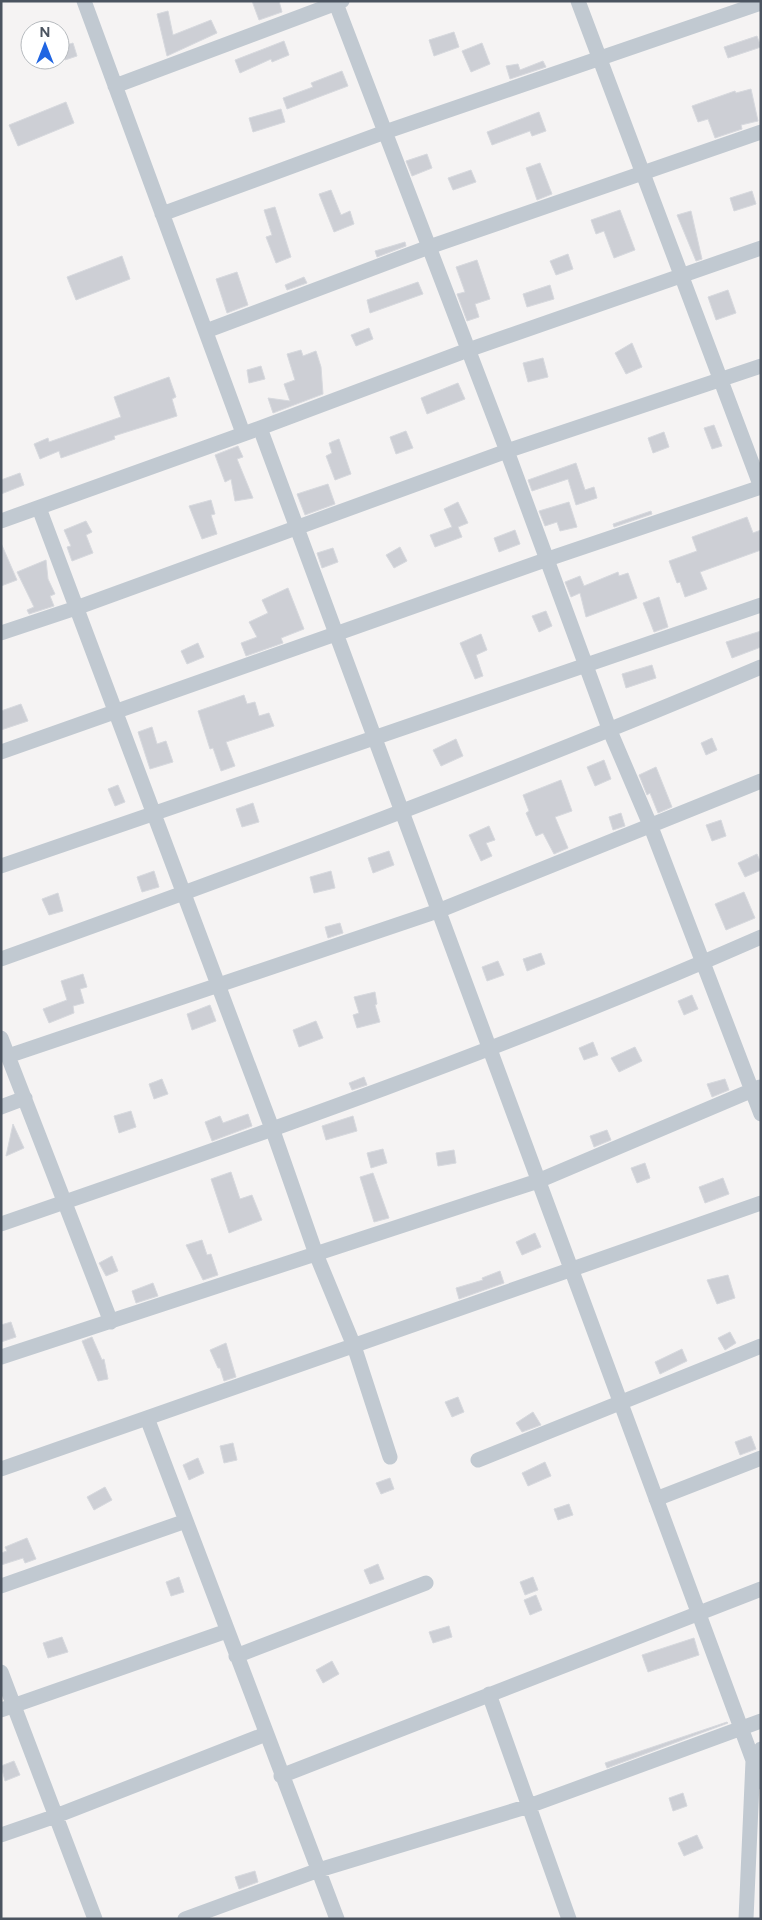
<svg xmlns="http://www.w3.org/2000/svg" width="762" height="1920" font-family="Figtree,sans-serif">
<rect width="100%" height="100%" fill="#f5f3f3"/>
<!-- building -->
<path fill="#cdcfd5" stroke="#d7d9de" d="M252 1H279L282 12 259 20Z
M168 11 173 35 211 20 217 33 167 56 157 14Z
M454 32 459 47 434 56 429 40Z
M757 36 761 47 728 58 724 47Z
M284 41 289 55 272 62 271 59 240 73 235 60Z
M73 43 77 56 65 60 60 47Z
M482 43 490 64 471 72 462 51Z
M543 61 546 67 510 79 506 66 518 64 520 70Z
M342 71 348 86 287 109 283 98 313 87 311 83Z
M751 89 758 121 741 125 742 129 715 138 708 119 698 122 692 106 735 91 736 93Z
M66 102 74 123 18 146 9 125Z
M281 109 285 122 253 132 249 118Z
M539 112 546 131 532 136 530 131 492 145 487 132Z
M427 154 432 168 412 176 406 161Z
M540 163 552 194 537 200 526 168Z
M471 170 476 182 453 190 448 178Z
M331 190 341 215 350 211 354 224 334 232 319 194Z
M752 191 756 204 734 211 730 198Z
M275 207 291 257 276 263 266 237 272 235 264 210Z
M620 210 635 250 614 258 604 231 596 234 591 220Z
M691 211 702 259 696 261 677 215Z
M405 242 406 246 377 257 375 251Z
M568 254 573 269 556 275 550 261Z
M122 256 130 279 76 300 67 277Z
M477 260 490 299 475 304 479 317 467 321 457 294 465 292 456 267Z
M237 272 248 305 227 313 216 279Z
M304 277 307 283 287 290 285 285Z
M418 282 423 294 370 313 367 300Z
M550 285 554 299 527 307 523 294Z
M728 290 736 313 716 320 708 297Z
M369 328 373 339 356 346 351 335Z
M632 343 642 367 626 374 615 353Z
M301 350 303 356 316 351 321 367 323 394 273 413 268 398 290 401 284 384 295 380 287 354Z
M543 358 548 377 528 382 523 363Z
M261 366 265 379 249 383 247 370Z
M169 377 176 397 172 399 177 416 114 436 115 439 61 458 59 451 40 459 34 444 48 438 49 442 121 417 114 397Z
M458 383 465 399 427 414 421 398Z
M714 425 722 446 712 449 704 428Z
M406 431 413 448 396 454 390 437Z
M664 432 669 447 653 453 648 438Z
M339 439 351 474 335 480 326 456 332 453 329 443Z
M238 446 243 457 237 459 253 498 235 501 231 479 225 482 215 455Z
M576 463 585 490 594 487 597 498 576 505 568 479 532 491 528 480Z
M20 473 24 485 1 494V480Z
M328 484 335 504 305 515 297 494Z
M211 500 215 514 211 515 217 534 202 539 189 506Z
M458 502 468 523 458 527 462 537 435 547 430 535 452 527 444 509Z
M569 502 577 527 560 531 557 522 545 526 539 511Z
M651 511 652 514 614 527 613 524Z
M747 517 753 533 761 530V550L700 572 707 589 685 597 680 582 677 583 669 561 697 551 692 537Z
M86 521 92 532 86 535 93 553 72 561 67 547 71 546 64 530Z
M515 530 520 544 499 552 494 538Z
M1 543 17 580 1 586Z
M400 547 407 561 394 568 386 555Z
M333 548 338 562 322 568 317 553Z
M46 560 48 579 55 594 50 596 54 606 29 614 27 610 34 607 17 572Z
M618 572 619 576 628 573 637 598 586 617 580 593 571 597 565 582 580 576 584 586Z
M288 588 304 629 281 638 283 643 246 656 241 643 257 637 249 622 268 613 262 600Z
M659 597 668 627 654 632 643 603Z
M546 611 552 626 539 632 532 616Z
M761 631V647L732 658 726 642Z
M481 634 487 650 476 655 483 676 475 679 460 643Z
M198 643 204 657 187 664 181 651Z
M652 665 656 678 626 688 622 674Z
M244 695 247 704 255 702 259 716 269 713 274 726 226 742 235 766 221 771 213 748 210 749 198 711Z
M21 704 28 721 1 730V711Z
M152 727 157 744 166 741 173 762 150 769 138 732Z
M712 738 717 750 706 755 701 743Z
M456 739 463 756 441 766 433 750Z
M604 760 611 779 595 786 587 767Z
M656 767 672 807 658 813 650 793 647 795 639 775Z
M561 780 572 811 555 817 568 848 554 854 543 833 536 836 526 813 529 811 523 795Z
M118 785 125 802 115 806 108 789Z
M253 803 259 822 242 827 236 809Z
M621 813 625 826 613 830 609 817Z
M721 820 726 836 712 841 706 825Z
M489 826 495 840 486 843 492 856 481 861 469 835Z
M389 851 394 865 373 873 368 858Z
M757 854 761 863V870L745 877 738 863Z
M154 871 159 887 142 892 137 877Z
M331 871 335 888 314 893 310 877Z
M744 892 755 918 726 930 715 904Z
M58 893 63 911 49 915 42 899Z
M340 923 343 933 328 938 325 927Z
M541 953 545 964 527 971 523 959Z
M498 961 504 975 487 981 482 967Z
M83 974 87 987 80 989 84 1003 73 1006 74 1013 49 1023 43 1009 67 1000 61 981Z
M375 992 377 1004 375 1005 380 1022 357 1028 353 1015 359 1013 354 997Z
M692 995 698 1009 684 1015 678 1001Z
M210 1005 216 1021 192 1030 187 1014Z
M316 1021 323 1038 299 1047 293 1030Z
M593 1042 598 1055 584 1060 579 1048Z
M635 1047 642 1061 619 1072 611 1058Z
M364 1077 367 1085 352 1090 349 1083Z
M162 1079 168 1094 154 1099 149 1084Z
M725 1079 729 1090 712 1097 707 1084Z
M131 1111 136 1127 119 1133 114 1116Z
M248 1114 252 1126 212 1141 205 1122 220 1116 223 1123Z
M353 1116 357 1131 326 1140 322 1126Z
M13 1124 24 1148 6 1156Z
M607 1130 611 1140 594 1147 590 1136Z
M383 1149 387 1163 371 1168 367 1153Z
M454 1150 456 1163 438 1166 436 1153Z
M645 1163 650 1178 637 1183 631 1168Z
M231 1172 240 1199 252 1195 262 1220 229 1233 211 1179Z
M373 1173 389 1218 374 1222 360 1177Z
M723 1178 729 1194 705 1203 699 1187Z
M535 1233 541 1247 522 1255 516 1242Z
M202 1240 207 1255 211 1254 218 1275 203 1280 186 1245Z
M112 1256 118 1271 106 1276 99 1263Z
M500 1271 504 1283 459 1299 456 1288 483 1280 482 1278Z
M728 1275 735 1298 717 1304 707 1280Z
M153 1283 158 1296 136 1303 132 1291Z
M11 1322 16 1337 1 1342V1325Z
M730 1332 736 1343 725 1350 718 1338Z
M92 1337 102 1360 104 1359 108 1379 98 1381 82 1341Z
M226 1343 236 1377 224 1381 220 1368H218L210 1350Z
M682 1349 687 1361 660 1374 655 1362Z
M458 1397 464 1412 452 1417 445 1402Z
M533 1412 541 1425 522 1432 516 1423Z
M751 1436 756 1449 740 1455 735 1442Z
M233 1443 237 1460 224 1463 220 1446Z
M198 1458 204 1473 189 1480 183 1465Z
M545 1462 551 1476 528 1486 522 1473Z
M390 1478 394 1489 381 1494 376 1483Z
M105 1487 112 1500 94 1510 87 1497Z
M569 1504 573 1515 558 1520 554 1509Z
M27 1538 36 1559 25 1563 23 1558 1 1565V1553L7 1551 5 1547Z
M378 1564 384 1579 370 1584 364 1570Z
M179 1577 184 1592 171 1596 166 1582Z
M533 1577 538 1590 525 1595 520 1582Z
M536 1595 542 1610 530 1615 524 1600Z
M449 1626 452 1637 433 1643 429 1632Z
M62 1637 68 1652 48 1658 43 1643Z
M694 1638 699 1655 648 1672 642 1655Z
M332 1661 339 1674 323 1683 316 1670Z
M727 1722 728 1723 607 1768 605 1763Z
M14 1761 20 1775 5 1781 1 1766Z
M683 1793 687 1806 673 1811 669 1798Z
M697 1835 703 1848 684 1856 678 1843Z
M255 1871 258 1882 239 1889 235 1877Z"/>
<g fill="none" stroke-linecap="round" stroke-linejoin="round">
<!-- minor -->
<path stroke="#c1c9d1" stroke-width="15" d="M84 1 243 433
M335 1 507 451 610 731 651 827 761 1114
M578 1 761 487
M115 86 342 1
M162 214 385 132 761 3
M206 331 429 247 761 132
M260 428 761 1782
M39 508 273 1131 316 1254 354 1346 390 1457
M1 521 260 428 468 350 761 248
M1 633 76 608 507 451 761 366
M1 752 548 559 761 487
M1 866 761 605
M1 959C257 868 511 773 761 667
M1 1038 111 1322
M8 1056 438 911 761 781
M1 1107 25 1098
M1 1224C257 1136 513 1046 761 937
M1 1357 538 1181 760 1087
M147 1418 337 1919
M478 1460 761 1346
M1 1469 761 1203
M656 1499 761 1458
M1 1586 186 1521
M236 1656 426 1583
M1 1672 95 1919
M489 1694 569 1919
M1 1710 227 1631
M281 1776 761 1589
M1 1835 56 1816 266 1734
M185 1919 319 1870 529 1806 761 1721
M746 1919 753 1761 761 1749"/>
</g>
<!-- border -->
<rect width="762" height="1920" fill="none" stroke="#4b5460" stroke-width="5"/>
<!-- north arrow -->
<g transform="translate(45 45)"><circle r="24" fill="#ffffff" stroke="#b7bbbf"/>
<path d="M0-4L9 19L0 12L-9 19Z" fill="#2065e2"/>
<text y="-8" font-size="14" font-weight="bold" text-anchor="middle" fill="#4b5460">N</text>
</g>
</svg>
